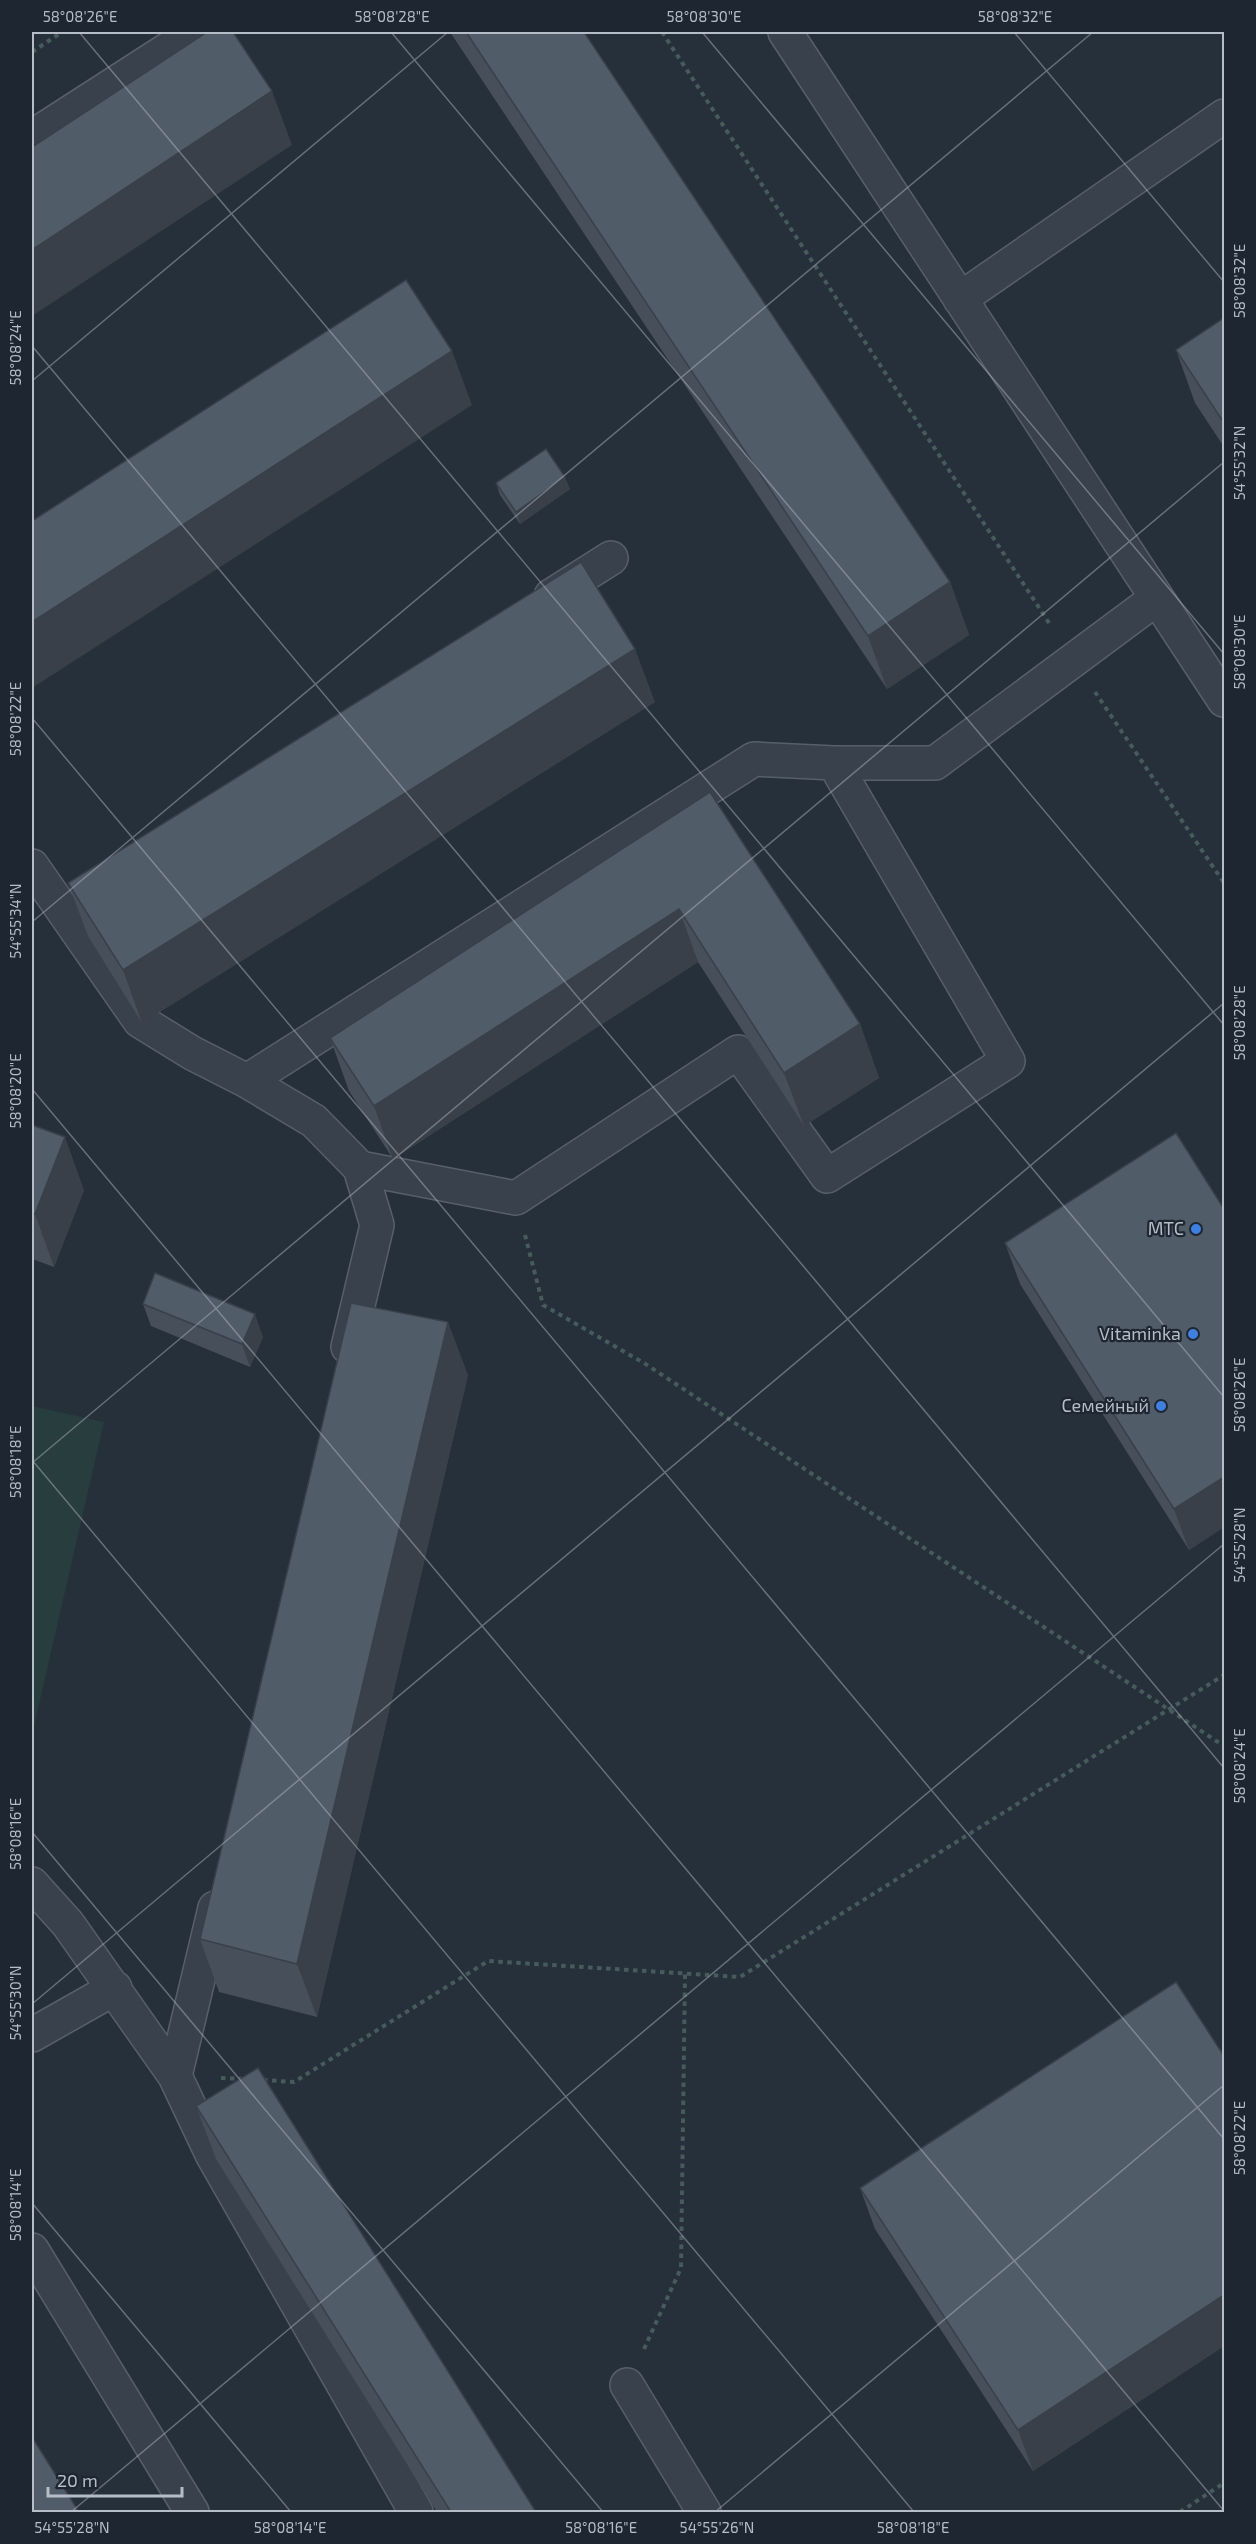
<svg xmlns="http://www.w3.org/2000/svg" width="1256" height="2544" font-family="'Exo 2',sans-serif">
<rect width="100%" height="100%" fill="#25303b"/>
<!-- green -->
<path fill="#283d3d" d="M32 1406 104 1422 34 1726 32 1725Z"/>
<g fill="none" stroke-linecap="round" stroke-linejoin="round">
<defs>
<path id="minor" d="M785 32 1224 700
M32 137 195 32
M960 299 1224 116
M551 596 611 558
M32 866 140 1021 192 1053 247 1081 314 1121 360 1168 377 1225 348 1347
M247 1081 754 759 834 763H935L1157 598
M360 1168 516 1198 738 1052 827 1176 1008 1061 834 763
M32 1884 68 1924 175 2076 212 2154 416 2512
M32 2035 115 1988
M175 2076 215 1908
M32 2250 192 2512
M627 2385 704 2512"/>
</defs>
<!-- minor casing -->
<use href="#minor" stroke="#57606a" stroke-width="36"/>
<!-- path -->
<path stroke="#475a5c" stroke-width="4" stroke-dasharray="4.5 4.5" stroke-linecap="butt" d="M662 32 1051 626
M32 52 62 32
M1095 692 1224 883
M525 1235 543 1305 644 1363 1224 1746
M221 2078 243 2079
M263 2080 294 2082 488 1961 740 1977 1224 1675
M644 2349 681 2268 685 1974
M1180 2512 1224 2483"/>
<!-- minor -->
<use href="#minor" stroke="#39424c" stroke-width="33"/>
</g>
<!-- wall -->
<path fill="#464f5a" d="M450 32H584L950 582 969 635 887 689Z
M1224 318V447L1195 403 1176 350Z
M496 483 570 489 520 524 500 495Z
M655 702 142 1023 88 936 68 883Z
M710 792 860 1024 879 1078 804 1126 698 962 393 1159 349 1091 330 1038Z
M32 1125 84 1190 54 1267 32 1259Z
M1224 1209V1527L1189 1550 1020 1284 1005 1243Z
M143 1304 263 1337 250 1367 151 1326Z
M468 1375 317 2017 219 1992 200 1939Z
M1224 2056V2346L1033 2471 875 2229 860 2188Z
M196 2106 536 2512H437L216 2159Z"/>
<!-- shaded-wall -->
<path fill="#39404a" d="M272 91 292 145 32 316V250Z
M452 351 472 405 32 688V622Z
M565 477 570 489 520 524 516 512Z
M950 582 969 635 887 689 868 636Z
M635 649 655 702 142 1023 123 970Z
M679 909 698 962 393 1159 374 1106Z
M860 1024 879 1078 804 1126 784 1073Z
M65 1137 84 1190 54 1267 35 1214Z
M255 1314 263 1337 250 1367 242 1344Z
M448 1322 468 1375 317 2017 297 1964Z
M1224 1477V1527L1189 1550 1174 1509Z
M1224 2295V2346L1033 2471 1018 2430Z"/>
<!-- building -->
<path fill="#515c69" stroke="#39404a" stroke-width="1.5" d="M207 32H233L272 91 32 250V147Z
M466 32H584L950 582 868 636Z
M406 280 452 351 32 622V521Z
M1224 318V423L1176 350Z
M546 449 565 477 516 512 496 483Z
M581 562 635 649 123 970 68 883Z
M710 792 860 1024 784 1073 679 909 374 1106 330 1038Z
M32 1125 65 1137 35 1214 32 1213Z
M1176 1133 1224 1209V1477L1174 1509 1005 1243Z
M155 1273 255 1314 242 1344 143 1304Z
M351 1303 448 1322 297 1964 200 1939Z
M1176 1982 1224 2056V2295L1018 2430 860 2188Z
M258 2068 536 2512H451L196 2106Z
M32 2437 79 2512H32Z"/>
<!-- ticks -->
<path fill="none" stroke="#b5bdc7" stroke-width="1.5" stroke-opacity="0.45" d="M79 32 1224 1397M391 32 1224 1025M702 32 1224 654M1014 32 1224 282M32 346 1224 1768M32 381 448 32M32 718 1224 2139M32 922 1093 32M32 1089 1224 2511M32 1460 914 2512M32 1463 1224 462M32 1832 603 2512M32 2004 1224 1003M32 2203 291 2512M71 2512 1224 1544M715 2512 1224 2085"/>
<!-- markers -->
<g fill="#3f7fe0" stroke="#1e2731" stroke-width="2">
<circle cx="1196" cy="1229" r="6"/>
<circle cx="1193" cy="1334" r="6"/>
<circle cx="1161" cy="1406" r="6"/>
</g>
<g text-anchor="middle" stroke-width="4.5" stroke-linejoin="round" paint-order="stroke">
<!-- poi labels -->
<g font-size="18" fill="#b5bdc7" stroke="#1e2731" text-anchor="end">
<text x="1184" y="1235">МТС</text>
<text x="1181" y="1340">Vitaminka</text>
<text x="1149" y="1412">Семейный</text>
</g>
</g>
<!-- border -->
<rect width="1256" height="2544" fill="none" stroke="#1e2731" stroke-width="66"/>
<!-- scale -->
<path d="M48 2487v9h134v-9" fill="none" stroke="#b5bdc7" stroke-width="3"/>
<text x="57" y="2487" font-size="18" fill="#b5bdc7" stroke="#1e2731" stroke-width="4.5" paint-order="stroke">20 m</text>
<rect x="33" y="33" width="1190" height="2478" fill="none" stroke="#b5bdc7" stroke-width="2"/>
<g font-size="15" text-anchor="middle" fill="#b5bdc7">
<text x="80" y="22">58°08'26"E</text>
<text x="392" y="22">58°08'28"E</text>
<text x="704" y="22">58°08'30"E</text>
<text x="1015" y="22">58°08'32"E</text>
<text transform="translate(1240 281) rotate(-90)" y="5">58°08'32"E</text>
<text transform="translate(16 348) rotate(-90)" y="5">58°08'24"E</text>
<text transform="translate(1240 463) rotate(-90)" y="5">54°55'32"N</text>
<text transform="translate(1240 652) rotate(-90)" y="5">58°08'30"E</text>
<text transform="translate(16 719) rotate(-90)" y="5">58°08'22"E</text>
<text transform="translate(16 921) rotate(-90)" y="5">54°55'34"N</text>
<text transform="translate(1240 1023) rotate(-90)" y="5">58°08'28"E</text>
<text transform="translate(16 1091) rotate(-90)" y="5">58°08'20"E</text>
<text transform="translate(1240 1395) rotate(-90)" y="5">58°08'26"E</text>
<text transform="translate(16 1462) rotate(-90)" y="5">58°08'18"E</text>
<text transform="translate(1240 1545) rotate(-90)" y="5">54°55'28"N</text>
<text transform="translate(1240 1766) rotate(-90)" y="5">58°08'24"E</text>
<text transform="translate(16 1834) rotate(-90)" y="5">58°08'16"E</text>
<text transform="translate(16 2003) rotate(-90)" y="5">54°55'30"N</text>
<text transform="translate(1240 2138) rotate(-90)" y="5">58°08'22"E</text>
<text transform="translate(16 2205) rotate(-90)" y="5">58°08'14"E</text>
<text x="72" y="2533">54°55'28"N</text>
<text x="290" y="2533">58°08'14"E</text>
<text x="601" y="2533">58°08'16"E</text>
<text x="717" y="2533">54°55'26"N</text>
<text x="913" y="2533">58°08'18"E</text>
</g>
</svg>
